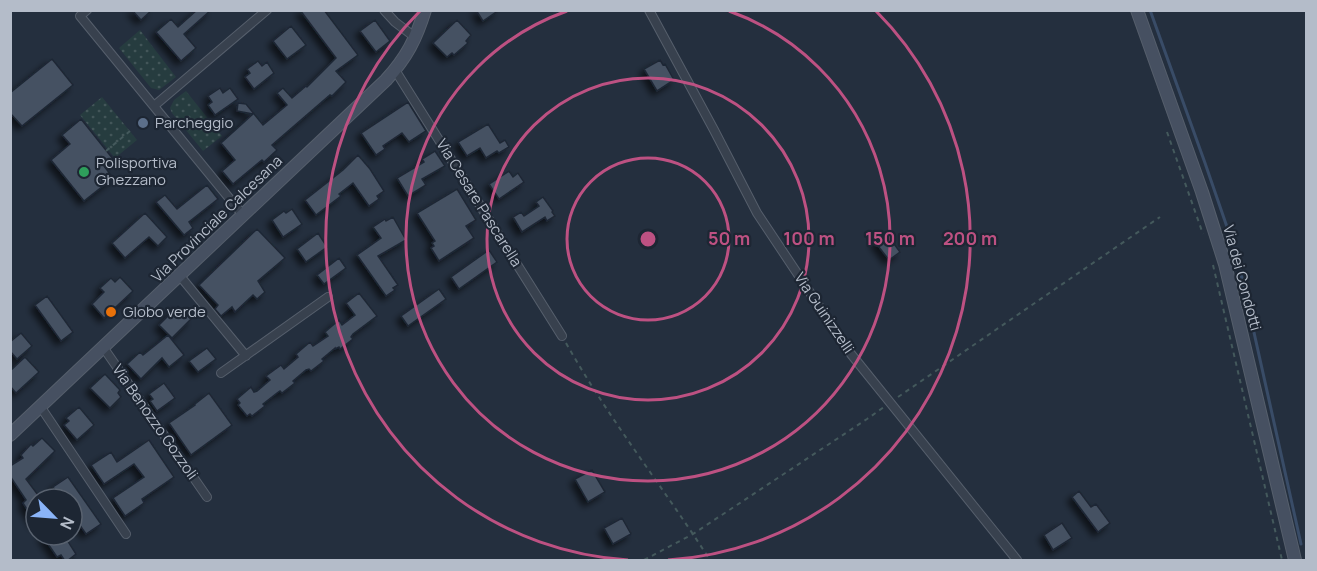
<svg xmlns="http://www.w3.org/2000/svg" width="1317" height="571" font-family="Manrope,sans-serif">
<defs>
<pattern id="grass-dots" width="8" height="8" patternUnits="userSpaceOnUse" patternTransform="scale(1.5)"><rect width="8" height="8" fill="#263c3f"/><path d="M2 2h.1M6 6h.1" fill="none" stroke="#435659" stroke-width="1.8" stroke-linecap="round"/></pattern>
<filter id="shadow"><feDropShadow dx="-4.5" dy="4.5" stdDeviation="3" flood-color="#0009"/></filter>
</defs>
<rect width="100%" height="100%" fill="#242f3e"/>
<!-- grass -->
<path fill="url(#grass-dots)" d="M140 30 176 77 159 90 151 88 119 48Z
M186 91 222 136 203 151 172 113 170 108 174 100Z
M102 97 137 140 115 158 80 115Z"/>
<g fill="none" stroke-linecap="round" stroke-linejoin="round">
<!-- stream -->
<path stroke="#394c67" stroke-width="3" d="M1150 10 1205 163 1237 256 1301 544"/>
</g>
<!-- building -->
<path fill="#455162" stroke="#1f2835" stroke-width="1.5" filter="url(#shadow)" d="M132 10H152L141 20Z
M197 10H211L184 34 196 48 181 61 156 32 171 19 178 27Z
M300 10H324L358 55 336 71 346 82 332 96 330 95 272 145 277 150 264 162 262 160 233 184 222 171 235 160 221 143 253 114 237 111 238 103 246 104 263 125 287 105 277 93 283 88 292 98 306 86 307 87 336 58Z
M476 10H499L483 21Z
M375 20 390 41 376 52 360 31Z
M457 20 471 35 466 41 468 43 454 55 452 53 447 57 433 43Z
M291 26 306 45 287 59 273 41Z
M52 59 73 85 22 126 10 113V93Z
M660 60 663 65 665 64 674 80 657 91 644 69Z
M258 61 262 66 267 62 274 73 254 89 245 77 250 73 247 69Z
M220 88 223 93 230 88 238 99 215 115 208 105 212 102 208 96Z
M408 102 426 131 409 142 402 133 383 146 385 149 376 155 361 133Z
M81 119 113 159 104 166 113 178 84 201 51 160 70 144 62 135Z
M488 124 500 143 505 140 509 147 499 153 497 151 486 158 480 148 467 156 458 142Z
M435 151 445 166 422 179 426 185 408 196 397 178 424 162 422 159Z
M358 155 370 169 384 191 377 196 379 199 369 206 353 183 339 194 341 196 316 215 305 200 343 170Z
M509 171 513 177 518 173 524 182 499 199 489 184Z
M207 185 218 199 189 222 193 228 184 235 156 202 165 195 177 209Z
M457 189 476 220 466 226 474 238 439 261 431 248 434 246 432 243 435 241 417 213Z
M543 197 553 211 552 212 555 216 547 221 545 217 522 232 513 217 521 212 524 216 539 206 536 202Z
M292 209 302 224 283 237 272 220 284 211 286 213Z
M145 213 167 237 158 246 149 237 125 258 112 243Z
M393 217 406 240 378 256 398 285 393 288 395 290 386 296 357 255 381 238 373 227 385 219 386 221Z
M257 229 285 258 258 281 265 292 257 299 253 295 235 312 232 307 221 316 215 309 218 305 199 285Z
M318 233 327 247 306 262 297 249Z
M886 233 900 252 889 260 875 242Z
M489 250 497 262 459 289 451 277Z
M339 258 346 268 324 284 317 275Z
M120 277 133 291 104 318 92 304 104 292 100 288 111 278 115 282Z
M439 289 446 299 408 326 401 316Z
M359 293 377 316 353 334 351 337 353 339 340 349 339 347 335 349V348L322 359 324 361 311 371 309 369 306 370 293 381 295 383 282 393 280 391 277 393 263 404 265 406 252 416 250 414 247 416 238 405 240 403 237 399 251 387 254 392 257 391 270 380 266 376 281 365 284 369 298 357 296 354 310 342 313 346 328 336 325 332 339 320 342 325 355 315 346 303Z
M47 296 73 332 61 341 35 305Z
M178 306 191 319 172 338 159 325Z
M21 333 32 346 17 359 10 351V342Z
M168 335 184 355 169 367 162 358 141 379 127 364 140 352 143 355Z
M207 348 216 359 198 372 189 361Z
M25 357 39 372 16 393 10 386V371Z
M105 374 120 390 118 393 121 397 110 408 90 388Z
M164 383 175 398 157 411 150 401 153 399 149 394Z
M209 393 232 425 191 455 169 423 195 405V404Z
M79 407 94 425 77 440 64 425 69 421 66 418Z
M42 438 55 451 26 479 41 499H36V524L23 503 26 500 10 476V466L23 458 21 455 31 444 33 446Z
M149 440 174 477 142 499 144 503 125 516 113 498 144 477 134 464 104 484 91 465 111 452 117 462Z
M592 470 605 492 588 502 575 479Z
M68 477 101 524 86 534 72 514V499H61L53 487Z
M1079 491 1091 507 1096 504 1110 523 1098 532 1072 497Z
M622 518 631 534 613 544 604 528Z
M1062 523 1072 538 1053 550 1044 535Z
M42 535H64L76 554 67 561H65L61 555 57 557Z"/>
<g fill="none" stroke-linecap="round" stroke-linejoin="round">
<defs>
<path id="street" d="M87 10 80 16 243 215
M384 10 395 22 416 38
M649 10 714 130 757 213 851 354 1017 560
M395 70 562 336
M154 106 267 10
M180 276 246 356
M103 347 207 497
M221 373 328 297
M40 406 126 534"/>
<path id="secondary" d="M1137 10 1202 192 1225 264 1295 560
M10 435 386 80C407 57 416 39 425 10"/>
</defs>
<!-- street casing -->
<use href="#street" stroke="#565f6c" stroke-width="10"/>
<!-- secondary casing -->
<use href="#secondary" stroke="#565f6c" stroke-width="14"/>
<!-- path -->
<path stroke="#44595c" stroke-width="2" stroke-dasharray="4.5 4.5" stroke-linecap="butt" d="M1167 132 1203 234
M106 151 130 131
M1213 265 1282 560
M566 343C609 419 663 487 710 560
M898 397 1160 217
M644 560 693 534 867 419 884 407"/>
<!-- street -->
<use href="#street" stroke="#38414e" stroke-width="8"/>
<!-- secondary -->
<use href="#secondary" stroke="#465061" stroke-width="12"/>
</g>
<!-- distance rings -->
<g fill="none" stroke="#bd5182" stroke-width="3">
<circle cx="648" cy="239" r="81"/>
<circle cx="648" cy="239" r="161"/>
<path d="M729 11A242 242 0 1 1 567 11"/>
<path d="M628 560A322 322 0 0 1 420 11M876 11A322 322 0 0 1 668 560"/>
</g>
<!-- markers -->
<circle fill="#5c6f8a" stroke="#1d2633" stroke-width="2" cx="143" cy="123" r="6"/>
<circle fill="#2e9e5b" stroke="#1d2633" stroke-width="2" cx="84" cy="172" r="6"/>
<circle fill="#e8710a" stroke="#1d2633" stroke-width="2" cx="111" cy="312" r="6"/>
<g text-anchor="middle" stroke-width="4.5" stroke-linejoin="round" paint-order="stroke">
<!-- poi labels -->
<g font-size="15" fill="#b4bcc9" stroke="#1d2633" text-anchor="start">
<text x="155" y="128">Parcheggio</text>
<text x="96" y="168">Polisportiva<tspan x="96" dy="17">Ghezzano</tspan></text>
<text x="123" y="317">Globo verde</text>
</g>
<!-- street labels -->
<g font-size="15" fill="#b4bcc9" stroke="#1d2633">
<text transform="translate(479 203) rotate(58)" y="5">Via Cesare Pascarella</text>
<text transform="translate(217 219) rotate(-44)" y="5">Via Provinciale Calcesana</text>
<text transform="translate(1242 278) rotate(75)" y="5">Via dei Condotti</text>
<text transform="translate(824 313) rotate(56)" y="5">Via Guinizzelli</text>
<text transform="translate(155 422) rotate(55)" y="5">Via Benozzo Gozzoli</text>
</g>
</g>
<circle cx="648" cy="239" r="9" fill="#bd5182" stroke="#1d2633" stroke-width="3"/>
<g font-size="18" text-anchor="middle" font-weight="bold" fill="#bd5182" stroke="#1d2633" stroke-width="4.5" stroke-linejoin="round" paint-order="stroke">
<text x="729" y="245">50 m</text>
<text x="809" y="245">100 m</text>
<text x="890" y="245">150 m</text>
<text x="970" y="245">200 m</text>
</g>
<!-- border -->
<rect width="1317" height="571" fill="none" stroke="#b4bcc9" stroke-width="24"/>
<!-- north arrow -->
<g transform="translate(54 517) rotate(115)"><circle r="28" fill="#1d2633" stroke="#59626f" stroke-width="1.5"/>
<path d="M0-4.5L10 22L0 15L-10 22Z" fill="#8ab4f8"/>
<text y="-9" font-size="16" font-weight="bold" text-anchor="middle" fill="#b4bcc9">N</text>
</g>
</svg>
